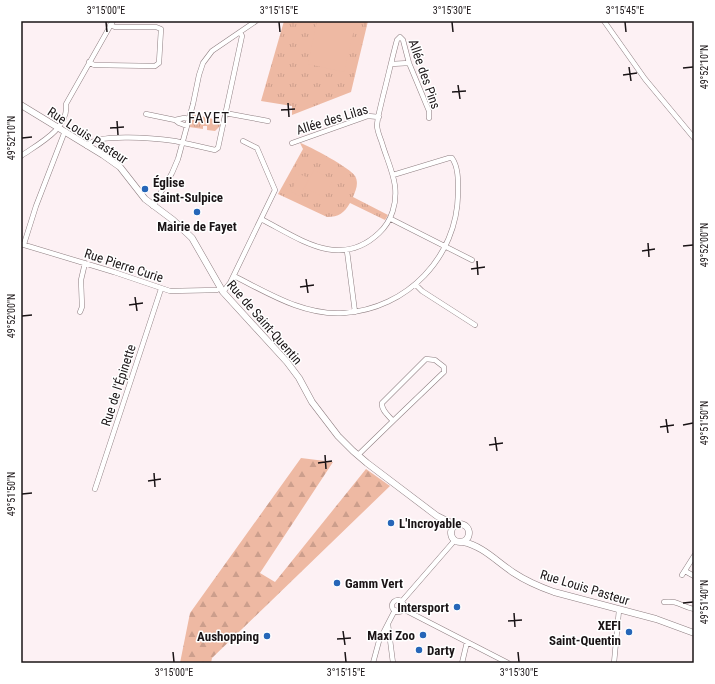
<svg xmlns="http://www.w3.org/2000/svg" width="715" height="684" font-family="'Roboto Condensed',sans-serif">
<defs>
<pattern id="grass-tufts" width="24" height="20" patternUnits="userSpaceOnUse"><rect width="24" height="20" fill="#eeb9a3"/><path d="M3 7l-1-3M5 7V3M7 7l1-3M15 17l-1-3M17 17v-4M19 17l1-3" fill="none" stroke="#cc9e8c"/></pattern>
<pattern id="forest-firs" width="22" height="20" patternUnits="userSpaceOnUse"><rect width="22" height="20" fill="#eeb9a3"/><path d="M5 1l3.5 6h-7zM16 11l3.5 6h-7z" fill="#cc9e8c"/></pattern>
</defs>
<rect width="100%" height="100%" fill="#fdf1f4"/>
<!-- grass -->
<path fill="url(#grass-tufts)" d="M284 21H368L351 92 292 115V106L261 101Z
M193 114 221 121V125L215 131 207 130V126H203V129L189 127Z
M300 143C308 145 352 169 355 176 359 183 356 190 353 197L388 215 385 220 350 203C344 213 339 217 327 217L278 194 303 149Z"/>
<!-- forest -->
<path fill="url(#forest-firs)" d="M301 458 333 462 260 573 275 582 366 469 390 486 212 658 211 663H180L190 613Z"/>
<!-- park -->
<path fill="#eeb9a3" d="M317 21H356L344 72 308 64Z
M314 170 333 180 324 197 305 188Z
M299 174 309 178 300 196 291 192Z"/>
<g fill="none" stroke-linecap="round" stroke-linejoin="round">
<defs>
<path id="minor" d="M604 21 645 79 694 138
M89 62 94 65 155 66 159 63 161 29 156 27H115L110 25
M391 64 409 63
M225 113 268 121
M146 114 175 120
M187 126 179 123 175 120 184 118 189 119
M292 143 368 116 379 117
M87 146C96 132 160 139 175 141 189 144 202 147 215 150L218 148 242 36 240 32
M21 156C38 144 69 129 66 104L113 21
M153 206 172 173 178 159 193 104 199 75 203 63 212 51 256 21
M261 219C300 239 340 270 379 233 392 221 397 203 395 186 393 171 386 157 382 143 380 137 377 131 377 125 378 115 381 105 383 96 388 77 392 58 397 40L400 37 403 40 409 63 429 111V118
M391 219 472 260
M21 244 114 272 170 291 217 290 220 288
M24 244 36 206 65 131
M347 251 355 312
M234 276C268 293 304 316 344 313 407 309 457 257 458 194 458 183 459 168 452 158H449L393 175
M416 285 422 291 475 325
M223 292 230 283 275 190 257 148 243 141
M80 312 82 307 81 280 85 263
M426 359 435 360 444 367V372L393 421C388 415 381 410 382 403Z
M358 455 393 421
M95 489 161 289
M685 571 694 576
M682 575 694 556
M392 606a6 6 0 1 1 12 0a6 6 0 1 1-12 0Z
M402 601 455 540
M664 602C678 600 682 607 694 609
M403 609 508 663
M388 624 393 663
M373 663 379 641 395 610
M462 663 467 642
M614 663 619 610"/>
<path id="major" d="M21 105 103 155 120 167 145 199 173 220 192 238 223 292 287 362 299 378 312 402 338 436 353 451 367 463 437 516 449 522 457 524
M451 533a9 9 0 1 1 18 0a9 9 0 1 1-18 0Z
M463 542C483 546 497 562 514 573 526 581 540 587 554 592L656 619 694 633"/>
</defs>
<!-- minor casing -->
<use href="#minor" stroke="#8e7e81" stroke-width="5.5"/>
<!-- major casing -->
<use href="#major" stroke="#8e7e81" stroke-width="7"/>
<!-- minor -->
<use href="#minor" stroke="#fff" stroke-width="4.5"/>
<!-- major -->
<use href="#major" stroke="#fff" stroke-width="6"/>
</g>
<!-- ticks -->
<path fill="none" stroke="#1a1416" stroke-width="1.5" d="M106 22 107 32M279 22 280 32M452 22 453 32M625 22 626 32M629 67 631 81M683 68 693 67M623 75 637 73M458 85 460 99M452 92 466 91M288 103 289 117M281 110 295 109M117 121 118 135M110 128 124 127M22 138 32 137M648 243 649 257M683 246 693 245M642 251 655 249M477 261 478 275M471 269 485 267M306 279 308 293M300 287 314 285M135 297 137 311M129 305 143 303M22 316 32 315M666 419 668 433M683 425 693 423M660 427 674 425M495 437 497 451M489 445 503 443M325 455 326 469M318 463 332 461M154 473 155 487M148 481 161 479M22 494 32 493M683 603 693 602M514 613 515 627M508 621 522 620M343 631 345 645M337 639 351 638M173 652 174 662M345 652 346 662M518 652 519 662"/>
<!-- markers -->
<g fill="#2666b8" stroke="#fff" stroke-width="1.5">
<circle cx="145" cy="189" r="4"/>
<circle cx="197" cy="212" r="4"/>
<circle cx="391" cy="523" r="4"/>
<circle cx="337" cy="583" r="4"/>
<circle cx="457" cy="607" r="4"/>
<circle cx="629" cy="632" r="4"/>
<circle cx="423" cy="635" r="4"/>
<circle cx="267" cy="636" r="4"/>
<circle cx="419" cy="650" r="4"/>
</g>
<g text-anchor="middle" stroke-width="3" stroke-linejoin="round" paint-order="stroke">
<!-- street labels -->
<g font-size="13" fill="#1a1416" stroke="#fff">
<text transform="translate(425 74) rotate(71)" y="5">Allée des Pins</text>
<text transform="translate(332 119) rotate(-17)" y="5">Allée des Lilas</text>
<text transform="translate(88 135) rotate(33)" y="5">Rue Louis Pasteur</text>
<text transform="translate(124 265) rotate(18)" y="5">Rue Pierre Curie</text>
<text transform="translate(265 322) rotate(49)" y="5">Rue de Saint-Quentin</text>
<text transform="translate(118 385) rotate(-72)" y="5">Rue de l'Épinette</text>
<text transform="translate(585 587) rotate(17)" y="5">Rue Louis Pasteur</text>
</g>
<!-- poi labels -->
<g font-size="13" font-weight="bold" fill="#1a1416" stroke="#fff" text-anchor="start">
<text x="153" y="187">Église<tspan x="153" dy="15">Saint-Sulpice</tspan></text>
<text x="197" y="231" text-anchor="middle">Mairie de Fayet</text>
<text x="399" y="528">L'Incroyable</text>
<text x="345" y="588">Gamm Vert</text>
<text x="449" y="612" text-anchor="end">Intersport</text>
<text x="621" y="630" text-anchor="end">XEFI<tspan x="621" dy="15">Saint-Quentin</tspan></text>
<text x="415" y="640" text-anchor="end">Maxi Zoo</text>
<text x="259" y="641" text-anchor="end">Aushopping</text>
<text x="427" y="655">Darty</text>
</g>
<!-- quarter labels -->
<g font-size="15" letter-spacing="1" fill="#1a1416" stroke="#fff">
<text x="209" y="123">FAYET</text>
</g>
</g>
<!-- border -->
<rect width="715" height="684" fill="none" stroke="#ffffff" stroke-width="44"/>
<rect x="22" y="22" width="671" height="640" fill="none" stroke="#1a1416" stroke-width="1.5"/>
<g font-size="10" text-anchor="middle" fill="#1a1416">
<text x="106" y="14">3°15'00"E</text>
<text x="279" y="14">3°15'15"E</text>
<text x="452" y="14">3°15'30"E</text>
<text x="625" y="14">3°15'45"E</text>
<text transform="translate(704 67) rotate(-90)" y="4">49°52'10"N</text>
<text transform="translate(11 138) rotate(-90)" y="4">49°52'10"N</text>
<text transform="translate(704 245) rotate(-90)" y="4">49°52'00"N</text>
<text transform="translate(11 316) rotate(-90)" y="4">49°52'00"N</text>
<text transform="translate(704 423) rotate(-90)" y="4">49°51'50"N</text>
<text transform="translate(11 494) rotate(-90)" y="4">49°51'50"N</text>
<text transform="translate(704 602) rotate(-90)" y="4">49°51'40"N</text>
<text x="174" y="676">3°15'00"E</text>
<text x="346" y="676">3°15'15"E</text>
<text x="519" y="676">3°15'30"E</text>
</g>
</svg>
